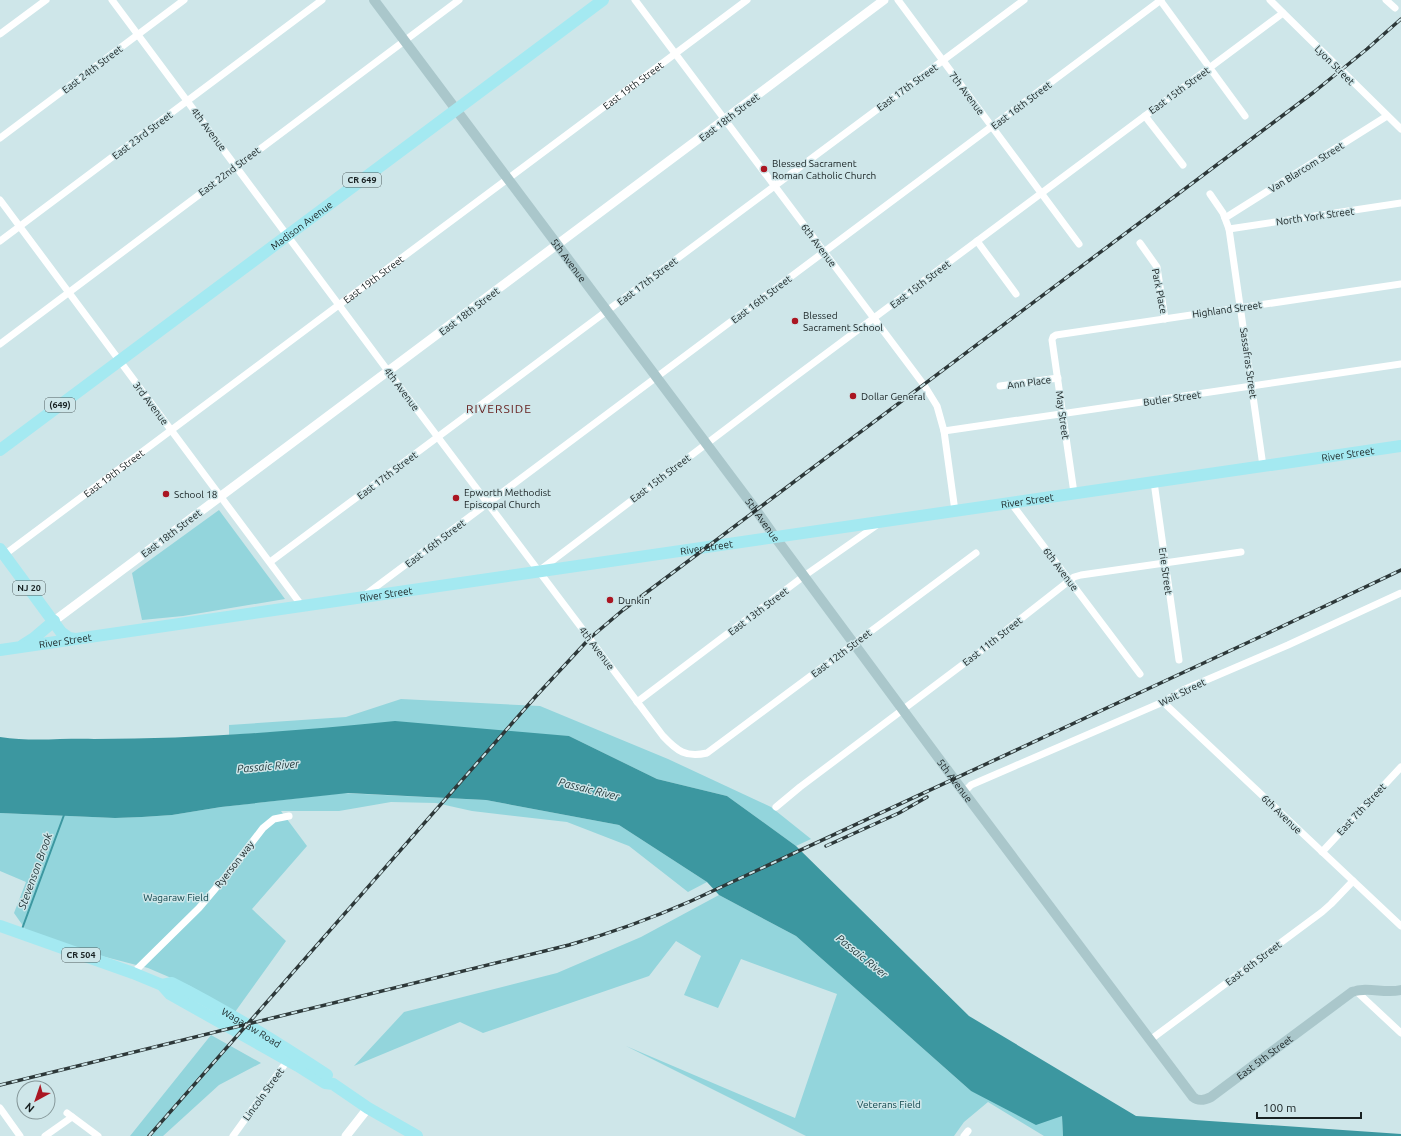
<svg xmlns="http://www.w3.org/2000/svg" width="1401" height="1136" font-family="Ubuntu,sans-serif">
<rect width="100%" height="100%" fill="#cee6e9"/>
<!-- green -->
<path fill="#93d5dc" d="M219 510 285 599 183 616 142 620 132 573Z
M401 699 540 706 668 759 771 807 811 839 796 846 727 796 657 779 569 736 312 730 229 735V725L346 717Z
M342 793 486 800 619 825 707 882 688 892 629 846 567 822 472 811 436 803 391 802 339 811H281L307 846 252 909 286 941 235 1012 190 986 148 968 90 953 26 930 14 913 26 882 0 871V813L115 818 142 817 172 815 221 807Z
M719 895 796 936 971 1091 1062 1116 1063 1136H1044L988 1102 964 1122 954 1136H806L626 1046 795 1118 837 994 741 959 718 1008 684 995 701 956 676 941 649 976 483 1033 460 1022 354 1066 404 1012 557 973 641 937Z
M211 1035 261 1063 219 1085 163 1136H130Z"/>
<!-- water -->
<path fill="#3c97a0" d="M395 721 569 736 657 779 727 796 796 846 969 1016 1136 1116 1401 1134V1136H1063L1062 1116 1036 1125 971 1091 796 936 719 895 707 882 619 825 486 800 348 793 221 807 172 815 142 817 115 818 0 813V737C31 742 62 738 94 739 195 739 295 731 395 721Z"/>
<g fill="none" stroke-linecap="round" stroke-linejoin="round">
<!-- stream -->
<path stroke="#3c97a0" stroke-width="2" d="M22 929 64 815"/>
<!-- minor -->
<g stroke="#fff" stroke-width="7">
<path d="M112 0 388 371 663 736C677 751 686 758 707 753L976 553"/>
<path d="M635 0 924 385 937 406 944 431 955 511"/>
<path d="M898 0 1079 244"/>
<path d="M1160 0 1245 116"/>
<path d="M1270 0 1401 129"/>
<path d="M1386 0 1395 8"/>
<path d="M0 34 46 0"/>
<path d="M1145 116 1183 165"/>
<path d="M0 138 184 0"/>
<path d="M1210 194 1223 213 1229 229 1263 466"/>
<path d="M0 200 302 606"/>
<path d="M1225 218 1387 116"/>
<path d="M1229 229 1401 203"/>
<path d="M0 241 322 0"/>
<path d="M977 241 1016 294"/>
<path d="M1140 243 1157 267 1165 319"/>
<path d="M0 344 459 0"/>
<path d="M1000 386 1058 378"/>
<path d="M944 431 1401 364"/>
<path d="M1154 482 1179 660"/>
<path d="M1074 493 1052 340 1053 337 1056 335 1401 284"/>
<path d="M1011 503 1140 674"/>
<path id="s1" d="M4 555 747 0"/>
<path d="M270 562 1024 0"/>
<path d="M540 570 788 382 1283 13"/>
<path d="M365 595 1161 0"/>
<path d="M637 702 804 576 877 525"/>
<path d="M1163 702 1401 926"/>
<path d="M964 792 971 785 1163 702 1183 690 1288 645 1401 593"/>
<path d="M776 807 800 787 994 641 1009 628 1074 577 1081 575 1241 552"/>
<path d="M1322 852 1401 767"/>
<path d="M133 973 199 908 226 876 263 828 274 819 289 816"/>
<path d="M1355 990 1401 1033"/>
<path d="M1150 1040 1322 912 1331 904 1353 881"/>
<path d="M0 1108 20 1136"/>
<path d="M67 1113 98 1136"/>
<path d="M45 1136 72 1117"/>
<path d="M233 1136 290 1057"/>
<path d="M964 1136 968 1131"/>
</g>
<!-- tertiary -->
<path stroke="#fff" stroke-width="9" d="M54 621 884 0
M346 1136 368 1108"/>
<!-- secondary -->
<path stroke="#aac7cb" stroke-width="10" id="s2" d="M374 0 756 510 775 537 954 779 1193 1097C1199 1102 1205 1100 1211 1097L1352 992C1368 986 1384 994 1401 990"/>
<!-- primary -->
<g stroke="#a4e9f1" stroke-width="12">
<path id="s3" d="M0 450 603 0"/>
<path d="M0 549 61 632 69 638 75 639"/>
<path d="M23 645 34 638 54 621"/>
<path id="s4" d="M0 650 1401 446"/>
<path d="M0 926 133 973 162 985 170 994 298 1066 325 1083 333 1084 368 1108 417 1136"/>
<path id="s5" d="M162 985 172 983C226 1010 277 1042 327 1075"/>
</g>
<defs>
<path id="rail" d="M826 846 899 813 927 797
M0 1085 569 945C611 933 650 919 691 901L1264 635 1401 570
M149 1136 537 695 590 638 623 610 1314 92 1367 49 1401 19"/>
</defs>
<!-- rail casing -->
<use href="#rail" stroke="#2d3839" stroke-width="3.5"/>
<!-- rail -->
<use href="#rail" stroke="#cee6e9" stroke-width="2" stroke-dasharray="6" stroke-linecap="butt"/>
</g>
<!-- markers -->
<g fill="#aa1622" stroke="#cee6e9" stroke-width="1.5">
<circle cx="764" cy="169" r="4"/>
<circle cx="795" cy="321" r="4"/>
<circle cx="853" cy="396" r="4"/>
<circle cx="166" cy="494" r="4"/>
<circle cx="456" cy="498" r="4"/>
<circle cx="610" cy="600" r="4"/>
</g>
<g text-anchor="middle" stroke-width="3" stroke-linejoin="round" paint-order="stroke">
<!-- shield labels -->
<g fill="#cee6e9" stroke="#4f5c5e" stroke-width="1">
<rect x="343" y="173" width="38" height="14" rx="3"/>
<rect x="45" y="398" width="30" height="14" rx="3"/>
<rect x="13" y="581" width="32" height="14" rx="3"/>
<rect x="62" y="948" width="38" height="14" rx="3"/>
</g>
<g font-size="9" font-weight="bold" fill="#182122">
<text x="362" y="183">CR 649</text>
<text x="60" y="408">(649)</text>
<text x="29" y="591">NJ 20</text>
<text x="81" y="958">CR 504</text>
</g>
<!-- street labels -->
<g font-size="10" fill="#182122" stroke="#cee6e9">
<text transform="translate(1335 65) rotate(45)" y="4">Lyon Street</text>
<text transform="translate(92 69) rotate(-37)" y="4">East 24th Street</text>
<text dy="4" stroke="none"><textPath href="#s1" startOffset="785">East 19th Street</textPath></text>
<text transform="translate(907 87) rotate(-36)" y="4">East 17th Street</text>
<text transform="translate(1179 90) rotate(-36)" y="4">East 15th Street</text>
<text transform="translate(967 93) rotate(53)" y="4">7th Avenue</text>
<text transform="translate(1021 105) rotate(-37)" y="4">East 16th Street</text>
<text transform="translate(729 117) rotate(-37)" y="4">East 18th Street</text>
<text transform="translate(209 129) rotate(53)" y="4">4th Avenue</text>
<text transform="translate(142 135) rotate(-37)" y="4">East 23rd Street</text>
<text transform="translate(1306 167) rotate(-32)" y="4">Van Blarcom Street</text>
<text transform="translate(229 171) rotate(-37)" y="4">East 22nd Street</text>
<text transform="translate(1315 216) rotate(-8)" y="4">North York Street</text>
<text dy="4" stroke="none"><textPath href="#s3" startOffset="376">Madison Avenue</textPath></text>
<text transform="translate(819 245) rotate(53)" y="4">6th Avenue</text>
<text dy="4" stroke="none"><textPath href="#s2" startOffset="325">5th Avenue</textPath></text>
<text dy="4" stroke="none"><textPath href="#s1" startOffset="461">East 19th Street</textPath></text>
<text transform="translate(647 281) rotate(-37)" y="4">East 17th Street</text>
<text transform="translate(920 284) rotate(-37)" y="4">East 15th Street</text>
<text transform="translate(1160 291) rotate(79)" y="4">Park Place</text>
<text transform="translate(761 299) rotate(-37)" y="4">East 16th Street</text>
<text transform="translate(1227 309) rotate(-8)" y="4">Highland Street</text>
<text transform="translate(469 311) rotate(-37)" y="4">East 18th Street</text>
<text transform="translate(1249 363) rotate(82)" y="4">Sassafras Street</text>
<text transform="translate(1029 382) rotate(-8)" y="4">Ann Place</text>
<text transform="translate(402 389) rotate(53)" y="4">4th Avenue</text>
<text transform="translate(1172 398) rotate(-8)" y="4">Butler Street</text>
<text transform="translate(151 403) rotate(53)" y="4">3rd Avenue</text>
<text transform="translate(1063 415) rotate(82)" y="4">May Street</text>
<text dy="4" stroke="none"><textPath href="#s4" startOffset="1362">River Street</textPath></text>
<text dy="4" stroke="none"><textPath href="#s1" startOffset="137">East 19th Street</textPath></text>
<text transform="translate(387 475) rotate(-37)" y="4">East 17th Street</text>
<text transform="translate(660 478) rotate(-37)" y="4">East 15th Street</text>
<text dy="4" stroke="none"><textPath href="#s4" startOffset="1038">River Street</textPath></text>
<text dy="4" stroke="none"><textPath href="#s2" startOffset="649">5th Avenue</textPath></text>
<text transform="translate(171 533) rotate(-37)" y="4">East 18th Street</text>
<text transform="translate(435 543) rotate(-37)" y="4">East 16th Street</text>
<text dy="4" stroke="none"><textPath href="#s4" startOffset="714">River Street</textPath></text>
<text transform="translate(1061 569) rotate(53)" y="4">6th Avenue</text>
<text transform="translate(1166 571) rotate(82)" y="4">Erie Street</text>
<text dy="4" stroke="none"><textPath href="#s4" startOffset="390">River Street</textPath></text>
<text transform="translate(758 611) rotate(-37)" y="4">East 13th Street</text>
<text dy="4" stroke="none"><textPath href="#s4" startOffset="66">River Street</textPath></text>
<text transform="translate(992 641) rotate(-38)" y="4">East 11th Street</text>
<text transform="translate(597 648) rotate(53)" y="4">4th Avenue</text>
<text transform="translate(841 653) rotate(-37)" y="4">East 12th Street</text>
<text transform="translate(1182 692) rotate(-26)" y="4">Wait Street</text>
<text dy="4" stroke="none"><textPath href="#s2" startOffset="973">5th Avenue</textPath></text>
<text transform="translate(1361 809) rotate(-47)" y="4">East 7th Street</text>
<text transform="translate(1282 814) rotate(44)" y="4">6th Avenue</text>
<text transform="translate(234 864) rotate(-52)" y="4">Ryerson way</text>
<text transform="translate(1253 963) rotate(-37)" y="4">East 6th Street</text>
<text dy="4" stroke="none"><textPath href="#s5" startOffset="101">Wagaraw Road</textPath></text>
<text dy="4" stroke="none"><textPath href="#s2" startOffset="1455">East 5th Street</textPath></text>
<text transform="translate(263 1094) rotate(-54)" y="4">Lincoln Street</text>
</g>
<!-- poi labels -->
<g font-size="10" fill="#182122" stroke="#cee6e9" text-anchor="start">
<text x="772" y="167">Blessed Sacrament<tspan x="772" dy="12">Roman Catholic Church</tspan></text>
<text x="803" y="319">Blessed<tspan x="803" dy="12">Sacrament School</tspan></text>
<text x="861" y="400">Dollar General</text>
<text x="464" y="496">Epworth Methodist<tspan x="464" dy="12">Episcopal Church</tspan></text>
<text x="174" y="498">School 18</text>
<text x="618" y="604">Dunkin'</text>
</g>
<!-- park labels -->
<g font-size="10" fill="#0f454b" stroke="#cee6e9">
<text x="176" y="901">Wagaraw Field</text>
<text x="889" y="1108">Veterans Field</text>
</g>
<!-- water labels -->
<g font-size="11" font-style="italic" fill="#1f3437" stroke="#cee6e9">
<text transform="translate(268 766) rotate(-5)" y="4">Passaic River</text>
<text transform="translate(589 789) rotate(14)" y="4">Passaic River</text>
<text transform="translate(35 871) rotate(-70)" y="4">Stevenson Brook</text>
<text transform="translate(862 956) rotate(39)" y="4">Passaic River</text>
</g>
<!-- quarter labels -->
<g font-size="12" letter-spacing="1" fill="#65201f" stroke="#cee6e9">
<text x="499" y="413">RIVERSIDE</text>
</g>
</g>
<!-- north arrow -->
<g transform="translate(36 1100) rotate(220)"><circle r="19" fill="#cee6e9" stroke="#859799"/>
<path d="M0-3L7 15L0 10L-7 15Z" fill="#aa1622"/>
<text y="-6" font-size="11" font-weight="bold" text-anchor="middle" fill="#182122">N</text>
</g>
<!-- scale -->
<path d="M1257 1112v6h104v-6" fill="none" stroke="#182122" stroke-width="2"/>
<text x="1263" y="1112" font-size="12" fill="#182122" stroke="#cee6e9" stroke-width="3" paint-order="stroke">100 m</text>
</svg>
